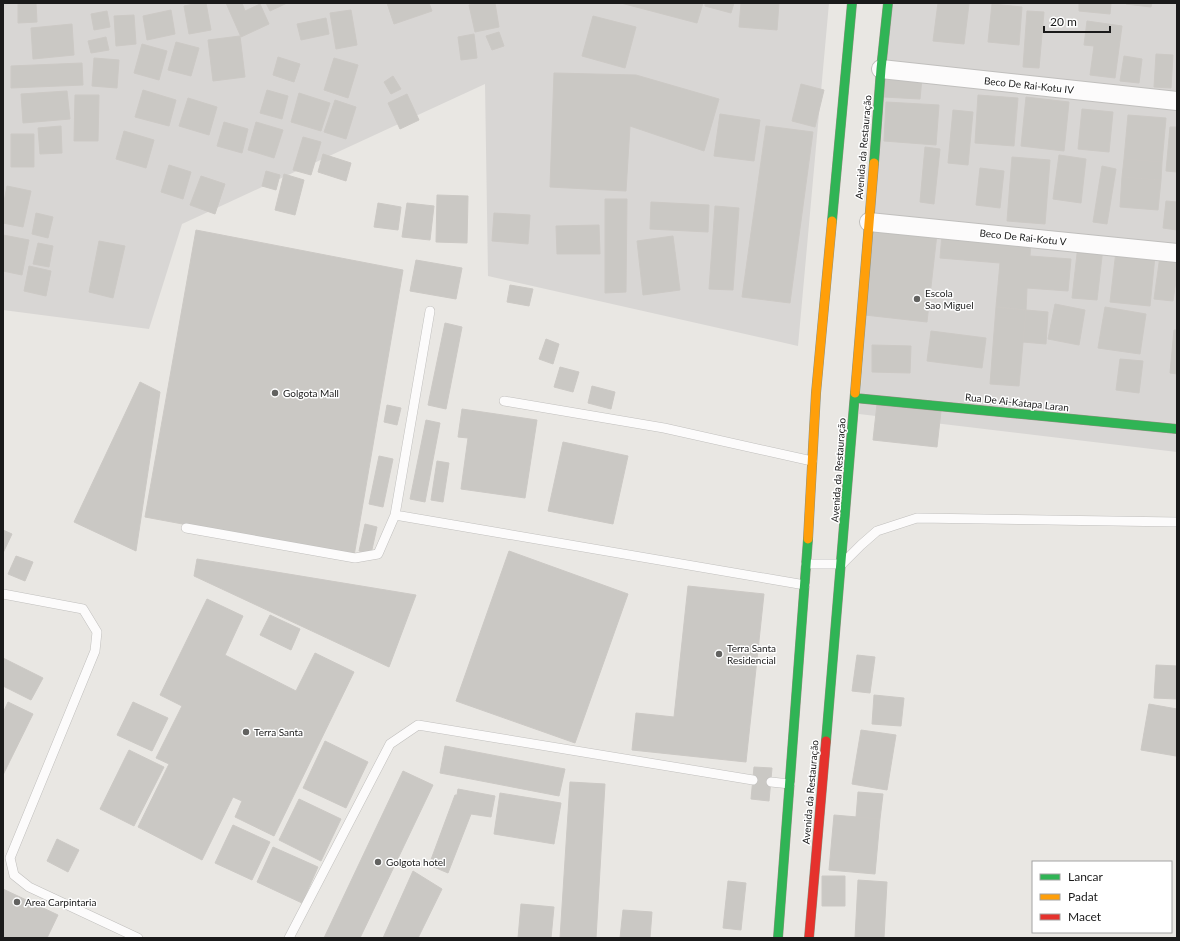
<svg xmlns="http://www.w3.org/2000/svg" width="1180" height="941" font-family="Lato,sans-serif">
<rect width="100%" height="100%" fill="#e9e7e3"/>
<!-- residential -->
<path fill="#d8d6d4" d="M3 3H829L798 346 488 276 485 84 182 224 149 329 3 310Z
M889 3H1177V452L859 414Z"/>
<!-- building -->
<path fill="#cac8c4" stroke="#ccc9c5" d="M18 3H36L37 22 18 23Z
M199 3H206L211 30 189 34 184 6Z
M226 3H242L245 11 260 4 269 24 241 37Z
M266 3H287L270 11Z
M387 3H429L432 11 394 24Z
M479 3H495L499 27 475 32 469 5Z
M621 3H703L697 23Z
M705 3H734L731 13 705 6Z
M741 3H779L777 30 739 27Z
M938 3 969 4 964 44 933 41Z
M1079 3H1111L1110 14 1079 11Z
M1126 3H1152L1151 7 1126 4Z
M992 4 1022 7 1019 45 988 42Z
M171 10 175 34 147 40 143 16Z
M351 10 357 45 336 49 330 13Z
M107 11 110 27 94 30 91 14Z
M1027 11 1044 12 1039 68 1023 67Z
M134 15 136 44 116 46 114 16Z
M593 16 636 27 625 68 582 56Z
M326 18 329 34 301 40 297 24Z
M1087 21 1122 26 1115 78 1090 75 1094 46 1084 45Z
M72 24 74 55 33 59 31 28Z
M499 32 504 46 492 50 486 36Z
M474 34 477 58 461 60 458 37Z
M240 36 245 77 213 81 208 40Z
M106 37 109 50 91 53 88 41Z
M176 42 199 48 191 76 168 70Z
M142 44 167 51 159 80 134 73Z
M1156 54 1173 55 1171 88 1154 87Z
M1124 56 1142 59 1139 83 1120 81Z
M278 57 300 64 294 82 273 75Z
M94 58 119 60 117 88 92 86Z
M334 58 358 65 348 98 324 90Z
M82 63 83 85 11 88V66Z
M554 73 636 75 719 99 704 151 630 126 626 191 550 187Z
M393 76 401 89 391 94 384 82Z
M885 76 922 78 920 99 884 97Z
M801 84 824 90 815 127 792 121Z
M143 90 176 100 169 126 135 117Z
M267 90 288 96 282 119 260 113Z
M67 91 70 119 23 123 21 94Z
M299 93 330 103 321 131 291 122Z
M407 94 419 120 400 129 388 103Z
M75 95H99L98 141H74Z
M978 95 1018 98 1014 146 975 143Z
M1026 97 1069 102 1064 151 1021 146Z
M188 98 217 107 209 135 179 126Z
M335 100 356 107 346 139 324 132Z
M886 102 939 105 936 145 884 141Z
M1082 109 1113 112 1109 152 1078 149Z
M953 110 973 112 968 165 948 163Z
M720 114 760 120 754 161 714 156Z
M1128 115 1166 118 1162 162 1124 159Z
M224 122 248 129 242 153 217 146Z
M256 122 283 130 274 158 248 150Z
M61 126 62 153 40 154 38 128Z
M766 126 813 132 790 303 742 297Z
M1170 127H1177V172L1166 171Z
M124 131 154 140 146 168 116 159Z
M11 134H34V167H11Z
M303 137 321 142 311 175 293 170Z
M925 147 940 149 934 204 920 202Z
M323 154 351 163 346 181 318 172Z
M1059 155 1086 159 1081 203 1053 199Z
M1012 157 1050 160 1045 224 1007 221Z
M1124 159 1162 162 1161 180 1122 177Z
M169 165 191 172 183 199 161 192Z
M1102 166 1116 169 1107 224 1093 222Z
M980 168 1004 171 1000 208 976 205Z
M266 171 280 175 276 190 262 186Z
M284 174 304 180 295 215 275 210Z
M201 176 225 184 215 214 190 205Z
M1122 177 1161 180 1158 210 1120 207Z
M7 186 31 191 23 227 3 223V207Z
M437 195 468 196 467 243 436 242Z
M605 199H627L626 292 605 293Z
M1166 201 1177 202V230L1163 228Z
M651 202 709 205 708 232 650 229Z
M378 203 401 207 398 230 374 227Z
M407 203 434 206 430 240 402 237Z
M715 206 739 208 733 290 709 289Z
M36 213 53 217 48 238 32 234Z
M494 213 530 215 528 244 492 241Z
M599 225 600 254H557L556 226Z
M874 228 937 234 927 322 865 315Z
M196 230 403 270 354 556 145 517Z
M942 234 1031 241 1030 256 1071 259 1068 291 1027 288 1026 310 996 307 1000 263 940 258Z
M3 235 29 240 22 275 3 271Z
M673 236 680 290 643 295 637 241Z
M99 241 125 246 113 298 89 292Z
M38 243 53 246 49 267 33 264Z
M1078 245 1103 248 1097 300 1072 298Z
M1116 251 1155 256 1150 306 1110 302Z
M1160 256 1177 259V274L1173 301 1154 299Z
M416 260 462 268 456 299 410 291Z
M29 266 51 271 46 296 24 291Z
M510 285 533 289 529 306 507 302Z
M1055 304 1085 310 1079 345 1048 339Z
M996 307 1026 310 1019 386 990 384Z
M1105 307 1146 314 1140 354 1098 348Z
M1026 310 1048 312 1046 344 1023 342Z
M445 323 462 327 446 409 428 405Z
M1174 330H1177V374L1170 373Z
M931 331 986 338 982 368 927 361Z
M546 339 559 344 553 364 539 359Z
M872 345 911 346 910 373 872 372Z
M1120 359 1143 361 1139 393 1116 390Z
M560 367 579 372 573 392 554 387Z
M140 382 160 392 136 551 74 522Z
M592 386 615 392 611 409 588 403Z
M877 404 941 411 937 447 873 440Z
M387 405 401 408 397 425 384 422Z
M462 409 537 420 525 498 461 489 468 438 458 437Z
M426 420 440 423 425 502 410 499Z
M563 442 628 456 613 524 548 511Z
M379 456 393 459 383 507 369 504Z
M437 461 449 463 443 502 431 500Z
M365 524 377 527 371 554 359 551Z
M3 530 12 534 3 553Z
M509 551 628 594 575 743 456 701Z
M16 556 33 562 25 581 8 574Z
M197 559 416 595 389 667 194 576Z
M688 586 764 594 746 762 632 750 636 713 674 717Z
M207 599 243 616 225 655 296 691 315 653 354 672 274 836 235 817 242 801 233 797 202 860 138 827 169 764 156 758 182 706 160 695Z
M270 615 300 629 291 650 260 635Z
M857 655 875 657 870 693 852 691Z
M3 658 43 678 31 700 3 686Z
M1156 665 1177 666V699L1154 698Z
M874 695 904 698 901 726 872 724Z
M8 702 33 714 3 775V713Z
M133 702 168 718 152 751 117 735Z
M1149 704 1177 709 1176 756 1141 750Z
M861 730 896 735 887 790 852 784Z
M325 741 368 762 346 808 303 788Z
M445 746 565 769 559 796 440 773Z
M129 750 164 767 134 826 100 809Z
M754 767 772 768 769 801 751 799Z
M403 771 433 785 360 938H324Z
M570 782 605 784 596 938H560Z
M458 789 495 796 491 817 471 814 448 873 429 865 455 795H457Z
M858 792 883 794 880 819 856 817Z
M500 793 561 803 554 844 494 834Z
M299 799 341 819 321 861 279 840Z
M834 815 880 819 875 874 829 870Z
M233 825 270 842 252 880 215 863Z
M57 839 79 850 68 872 47 861Z
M273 847 318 867 302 903 257 882Z
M413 871 442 889 418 938H383Z
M822 876H845V906H822Z
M858 880 887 882 884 938H855Z
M728 881 746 883 741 930 723 928Z
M3 889 58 915 47 938H3Z
M521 904 554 907 551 938H518Z
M623 910 652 912 650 938H620Z"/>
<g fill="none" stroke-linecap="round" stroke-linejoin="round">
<defs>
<path id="lane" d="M504 401 664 428 812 461
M395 515 805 585
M186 528 355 558 378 554 395 515 430 311
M806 564H842L861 545 877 531 917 518 1177 522
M3 594 83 609 97 632 95 651 10 858 14 875 29 887 138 938
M771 782 790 784
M289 938 390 744 418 725 753 780"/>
<path id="street" d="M881 69 1177 101
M869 222 1177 253"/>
<path id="fast" d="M874 163 881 69 888 3
M832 221 852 3
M855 398 1177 429
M826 741 855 393
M778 938 808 539"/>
<path id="slow" d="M855 393 874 163
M808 539 816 393 832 221"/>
<path id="jam" d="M809 938 826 741"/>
</defs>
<!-- lane casing -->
<use href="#lane" stroke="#c0bfbd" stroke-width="10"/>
<!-- street casing -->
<use href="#street" stroke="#c0bfbd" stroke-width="20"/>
<!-- fast casing -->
<use href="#fast" stroke="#8e907e" stroke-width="10"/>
<!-- slow casing -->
<use href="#slow" stroke="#8e907e" stroke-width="10"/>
<!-- jam casing -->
<use href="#jam" stroke="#8e907e" stroke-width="10"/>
<!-- lane -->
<use href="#lane" stroke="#fcfbfb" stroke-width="9"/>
<!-- street -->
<use href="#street" stroke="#fcfbfb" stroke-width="18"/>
<!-- fast -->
<use href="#fast" stroke="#30b455" stroke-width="9"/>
<!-- slow -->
<use href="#slow" stroke="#ff9f0a" stroke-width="9"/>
<!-- jam -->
<use href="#jam" stroke="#e5322d" stroke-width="9"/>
</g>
<!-- markers -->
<g fill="#626260" stroke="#fff" stroke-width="1.5">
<circle cx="917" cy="299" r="4"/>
<circle cx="275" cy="393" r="4"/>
<circle cx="719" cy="654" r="4"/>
<circle cx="246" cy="732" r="4"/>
<circle cx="378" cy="862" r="4"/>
<circle cx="17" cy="902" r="4"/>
</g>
<g text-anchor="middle" stroke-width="3" stroke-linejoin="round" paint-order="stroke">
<!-- street labels -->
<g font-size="10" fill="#1a1a1a" stroke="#fff">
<text transform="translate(1029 85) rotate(6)" y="4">Beco De Rai-Kotu IV</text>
<text transform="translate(863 147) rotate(-85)" y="4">Avenida da Restauração</text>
<text transform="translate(1023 237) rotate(6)" y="4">Beco De Rai-Kotu V</text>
<text transform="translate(1017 402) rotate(6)" y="4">Rua De Ai-Katapa Laran</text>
<text transform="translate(838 470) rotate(-86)" y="4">Avenida da Restauração</text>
<text transform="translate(810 792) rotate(-85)" y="4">Avenida da Restauração</text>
</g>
<!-- poi labels -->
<g font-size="10" fill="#1a1a1a" stroke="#fff" text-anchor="start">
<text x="925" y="297">Escola<tspan x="925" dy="12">Sao Miguel</tspan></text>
<text x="283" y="397">Golgota Mall</text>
<text x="727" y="652">Terra Santa<tspan x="727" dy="12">Residencial</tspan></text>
<text x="254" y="736">Terra Santa</text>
<text x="386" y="866">Golgota hotel</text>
<text x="25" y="906">Area Carpintaria</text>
</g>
</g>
<!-- border -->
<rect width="1180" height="941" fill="none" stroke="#1a1a1a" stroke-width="8"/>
<!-- legend -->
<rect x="1032" y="861" width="140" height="72" fill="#ffffff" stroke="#a3a3a3"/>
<rect x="1040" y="874" width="20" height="6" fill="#30b455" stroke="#a3a3a3"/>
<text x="1068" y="881" font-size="12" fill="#1a1a1a">Lancar</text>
<rect x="1040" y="894" width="20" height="6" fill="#ff9f0a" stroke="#a3a3a3"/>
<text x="1068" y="901" font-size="12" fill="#1a1a1a">Padat</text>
<rect x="1040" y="914" width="20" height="6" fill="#e5322d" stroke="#a3a3a3"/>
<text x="1068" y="921" font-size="12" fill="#1a1a1a">Macet</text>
<!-- scale -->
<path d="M1044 26v6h66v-6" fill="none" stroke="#1a1a1a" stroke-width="2"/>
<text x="1050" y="26" font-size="12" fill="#1a1a1a" stroke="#ffffff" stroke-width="3" paint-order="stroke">20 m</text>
</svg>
